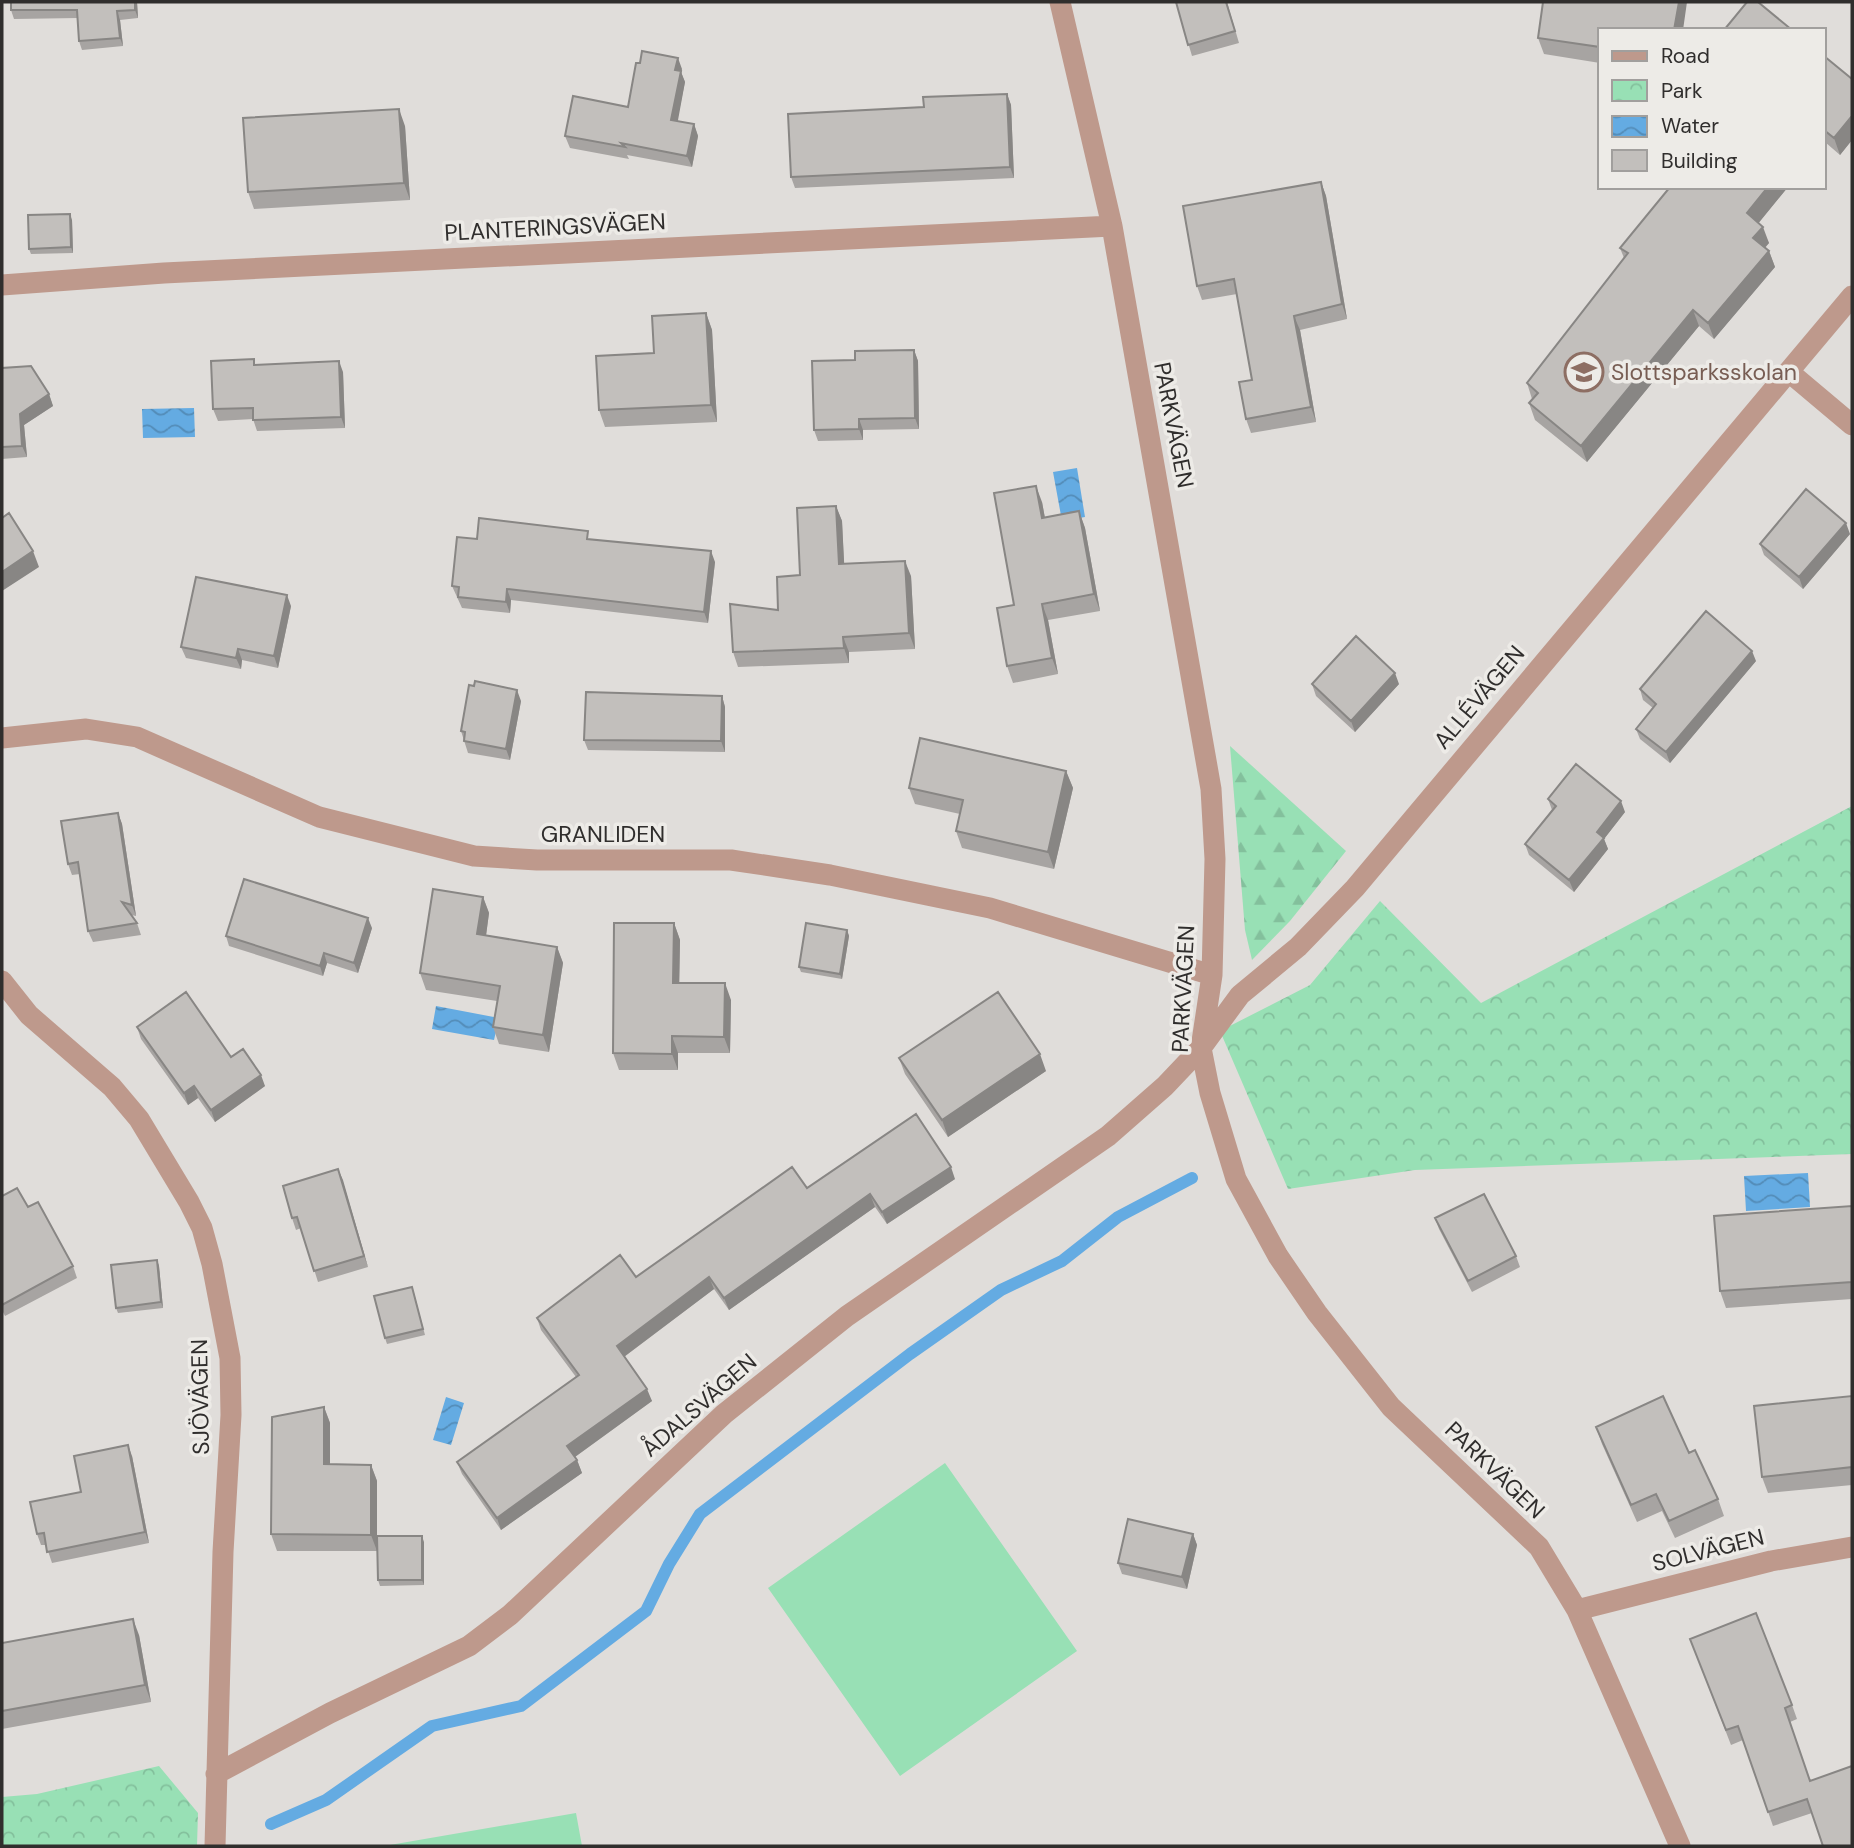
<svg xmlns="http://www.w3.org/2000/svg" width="1854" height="1848" font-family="'DM Sans',sans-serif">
<defs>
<pattern id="forest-firs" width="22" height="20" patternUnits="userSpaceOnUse" patternTransform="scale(1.75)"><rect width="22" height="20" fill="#98e0b5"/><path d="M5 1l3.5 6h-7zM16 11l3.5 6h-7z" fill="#83c09c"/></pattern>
<pattern id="park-crowns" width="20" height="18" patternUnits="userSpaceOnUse" patternTransform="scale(1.75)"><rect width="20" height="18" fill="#98e0b5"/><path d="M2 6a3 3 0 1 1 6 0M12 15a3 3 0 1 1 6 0" fill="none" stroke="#83c09c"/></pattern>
<pattern id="water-waves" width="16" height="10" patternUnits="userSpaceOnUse" patternTransform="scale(1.75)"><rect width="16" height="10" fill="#64abe2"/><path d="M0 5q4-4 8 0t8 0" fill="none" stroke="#538cb8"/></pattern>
</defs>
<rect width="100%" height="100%" fill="#e0ddda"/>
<!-- forest -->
<path fill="url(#forest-firs)" d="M1230 746 1346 851 1290 921 1252 960 1245 930Z"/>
<!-- park -->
<path fill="url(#park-crowns)" d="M1852 806V1154L1415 1170 1288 1189 1220 1031 1310 985 1380 901 1481 1003Z
M159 1766 198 1813 197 1846H2V1797L37 1794Z"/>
<!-- pitch -->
<path fill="#98e0b5" d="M945 1463 1077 1651 900 1776 768 1588Z
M576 1813 582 1846H384Z"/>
<!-- water -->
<path fill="url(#water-waves)" d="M194 408 195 437 143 438 142 409Z
M1077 468 1085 517 1062 521 1053 472Z
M436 1006 499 1018 494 1040 432 1029Z
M1808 1173 1810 1207 1746 1211 1744 1176Z
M446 1397 464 1403 451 1445 433 1440Z"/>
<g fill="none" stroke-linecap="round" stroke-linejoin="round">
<!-- stream -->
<path stroke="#64abe2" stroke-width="12" d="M271 1824 326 1800 432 1726 521 1706 646 1611 669 1564 700 1514 910 1354 1001 1290 1062 1261 1118 1217 1192 1178"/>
<!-- street -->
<path stroke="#be998c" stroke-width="21" d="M1060 2 1112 226 1211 789 1215 859 1212 975 1201 1048 1210 1093 1236 1179 1278 1256 1317 1313 1391 1407 1539 1547 1577 1610 1680 1846
M2 285 164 273 1112 226
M1789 372 1852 425
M2 738 86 729 137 737 319 817 474 856 537 860H731L830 875 990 908 1212 975
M2 981 29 1015 112 1087 139 1119 189 1202 202 1228 212 1264 230 1358 231 1415 223 1552 215 1846
M1577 1610 1771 1561 1852 1547
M216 1774 330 1713 469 1646 510 1615 724 1414 847 1316 1108 1136 1165 1086 1201 1048 1240 995 1298 947 1355 888 1852 296"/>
</g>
<!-- wall -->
<path fill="#a7a4a2" d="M137 2 138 18 120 20 123 46 82 50 79 41 78 18 14 19 11 10Z
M1176 2H1227L1239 43 1192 56Z
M1600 30V63L1544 54 1538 38Z
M1824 56 1852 79V140L1840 155 1825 142 1824 143Z
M682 69 681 72 685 82 677 121 694 124 698 136 692 167 627 155 629 159 570 148 565 136 628 107Z
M1007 94 1011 105 1014 178 795 188 791 177 924 107Z
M405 126 410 200 254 209 248 192Z
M1321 182 1326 196 1347 319 1300 330 1316 422 1251 433 1246 419 1252 380 1237 294 1202 300 1197 286Z
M1694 187H1788L1758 223 1769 243 1765 248 1769 251 1775 267 1714 339 1699 326 1587 462 1535 420 1529 403 1532 399 1527 383 1624 258 1620 248Z
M72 220 73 253 31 254 29 249Z
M706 313 712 330 717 422 605 427 599 410 654 353Z
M914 350 918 361 919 429 863 430V440L818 441 814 430 855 360Z
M256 364 343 372 345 428 257 431 253 419 218 421 213 409Z
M2 368 49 394 53 406 24 425 27 457 2 459Z
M1042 502 1045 518 1079 511 1085 528 1100 611 1048 620 1058 674 1013 683 1007 666 1014 605Z
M836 506 842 521 844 564 911 576 915 649 849 652V663L738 667 733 652 778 610 800 575Z
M1850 534 1803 589 1764 555 1760 544Z
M477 539H591L715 562 708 623 511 600 510 613 462 608 452 586Z
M291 606 278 668 242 660 241 669 186 658 181 647Z
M1756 661 1670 763 1640 739 1636 729 1653 708 1643 700 1640 689Z
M1312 684H1399L1355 732 1316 696Z
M722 696 725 707V752L588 750 584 740Z
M521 701 510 760 468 753 461 731Z
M1066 771 1073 788 1054 869 962 848 956 831 960 814 915 804 909 788Z
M1548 799 1625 812 1604 839 1608 849 1574 892 1529 855 1525 844 1552 810Z
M118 813 122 824 136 916 131 915 137 923 141 935 93 942 88 931 80 874 72 875 68 864Z
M483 897 489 913 486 935 557 947 563 963 549 1052 499 1044 493 1027 497 1001 426 990 420 973Z
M674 923 680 940 679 983 731 1000 730 1053H678V1070H619L613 1053Z
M372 928 358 973 327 963 323 976 229 946 226 936Z
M847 930 849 936 842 979 801 972 799 967Z
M137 1027 231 1057 265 1086 215 1122 198 1098 188 1105 141 1039Z
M899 1058 1046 1071 948 1137 905 1074Z
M338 1169 368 1267 318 1282 301 1228 296 1230 292 1218Z
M955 1179 887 1224 875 1207 729 1310 714 1289 624 1357 652 1401 575 1457 577 1460 582 1473 501 1530 462 1474 457 1462 576 1377 541 1330 537 1318 636 1277 807 1188Z
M2 1196 28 1207 73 1266 77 1278 5 1316 2 1310Z
M1852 1206V1299L1726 1308 1720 1291Z
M1435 1218 1516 1256 1520 1267 1472 1292 1439 1229Z
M157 1260 159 1266 163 1308 118 1313 116 1308Z
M414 1293 425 1335 387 1344 385 1338Z
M1852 1396V1485L1768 1493 1762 1477Z
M324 1407 330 1423V1464L371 1465 377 1481V1551H277L271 1534Z
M1596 1427 1689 1453 1718 1499 1724 1516 1675 1538 1662 1511 1637 1522 1602 1444Z
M132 1456 149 1543 52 1563 46 1545H41L37 1534 81 1492Z
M1193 1534 1197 1545 1187 1589 1122 1574 1118 1563Z
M424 1542V1585L380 1586 378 1580Z
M139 1635 151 1702 2 1729V1643Z
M1690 1639 1792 1705 1797 1719 1790 1722 1812 1813 1773 1826 1743 1740 1731 1745Z"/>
<!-- shaded-wall -->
<path fill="#888684" d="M135 2H137L138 18 135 10Z
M1679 2H1687L1683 30H1674Z
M117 11 120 20 123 46 120 38Z
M678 58 682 69 681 72 685 82 676 131 671 120 675 70Z
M1007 94 1011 105 1014 178 1010 167Z
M399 109 405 126 410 200 404 183Z
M1852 116V140L1840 155 1834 138Z
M694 124 698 136 692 167 687 156Z
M1321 182 1326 196 1347 319 1342 304Z
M1768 187H1788L1753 230 1747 213Z
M70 214 72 220 73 253 71 247Z
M1763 227 1769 243 1759 254 1753 238Z
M1769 251 1775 267 1714 339 1708 323Z
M1693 310 1699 326 1587 462 1581 446Z
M706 313 712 330 717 422 711 405Z
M1294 316 1300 330 1316 422 1311 407Z
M914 350 918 361 919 429 915 418Z
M339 361 343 372 345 428 341 417Z
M49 394 53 406 24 425 27 457 22 446 20 414Z
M859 419 863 430V440L859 429Z
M1036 486 1042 502 1048 535 1042 518Z
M836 506 842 521 845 580 839 564Z
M1079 511 1085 528 1100 611 1094 594Z
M1846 523 1850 534 1803 589 1799 577Z
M33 551 39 567 2 591V572Z
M711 551 715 562 708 623 704 612Z
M905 561 911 576 915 649 909 633Z
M507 589 511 600 510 613 506 602Z
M287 595 291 606 278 668 274 656Z
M1042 604 1048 620 1058 674 1052 658Z
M843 637 849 652V663L844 648Z
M238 649 242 660 241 669 236 658Z
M1752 651 1756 661 1670 763 1666 752Z
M1395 673 1399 684 1355 732 1351 721Z
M517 690 521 701 510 760 506 749Z
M722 696 725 707V752L721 741Z
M1066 771 1073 788 1054 869 1048 852Z
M1621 801 1625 812 1604 839 1608 849 1574 892 1569 880 1597 832Z
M118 813 122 824 136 916 132 905Z
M483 897 489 913 484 951 477 934Z
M368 918 372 928 358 973 354 963Z
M674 923 680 940 679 999 673 983Z
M847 930 849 936 842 979 840 974Z
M557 947 563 963 549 1052 543 1035Z
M324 953 327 963 323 976 320 966Z
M725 983 731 1000 730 1053 724 1037Z
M672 1036 678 1053V1070L672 1054Z
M1040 1054 1046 1071 948 1137 942 1120Z
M261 1075 265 1086 215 1122 211 1110Z
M194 1086 198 1098 188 1105 184 1093Z
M951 1167 955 1179 887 1224 882 1212Z
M338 1169 343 1180 368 1267 364 1256Z
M870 1194 875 1207 729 1310 724 1298Z
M157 1260 159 1266 163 1308 161 1302Z
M709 1277 714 1289 621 1359 617 1346Z
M647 1389 652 1401 572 1459 567 1446Z
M324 1407 330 1423V1481L324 1464Z
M128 1445 132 1456 149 1543 145 1532Z
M577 1460 582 1473 501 1530 497 1518Z
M371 1465 377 1481V1551L371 1535Z
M1193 1534 1197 1545 1187 1589 1182 1577Z
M422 1536 424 1542V1585L422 1580Z
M133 1619 139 1635 151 1702 145 1685Z"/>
<!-- building -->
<path fill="#c2bfbc" stroke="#888684" stroke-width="2" d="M11 2H135V10L117 11 120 38 79 41 77 10H11Z
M1176 2H1226L1235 31 1188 45Z
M1543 2H1679L1674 30H1600V47L1538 38Z
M1747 2H1758L1792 30H1724Z
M642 51 678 58 675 70 681 71 671 120 694 124 687 156 621 143 625 147 565 136 573 96 628 107 636 63H640Z
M1824 56 1852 79V116L1834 138 1824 130Z
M1007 94 1010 167 791 177 788 114 924 107 923 97Z
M399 109 404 183 248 192 243 118Z
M1321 182 1342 304 1294 316 1311 407 1246 419 1239 382 1252 380 1234 279 1197 286 1183 206Z
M1670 187H1768L1747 213 1763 227 1753 238 1769 251 1708 323 1693 310 1581 446 1529 403 1538 393 1527 383 1628 253 1620 248Z
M70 214 71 247 29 249 28 215Z
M706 313 711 405 599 410 596 356 654 353 652 316Z
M914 350 915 418 859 419V429L814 430 812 361 855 360V351Z
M254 359V365L339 361 341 417 253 420V408L213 409 211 361Z
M31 366 49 394 20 414 22 446 2 447V368Z
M1036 486 1042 518 1079 511 1094 594 1042 604 1052 658 1007 666 997 608 1014 605 994 493Z
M1806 489 1846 523 1799 577 1760 544Z
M836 506 839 564 905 561 909 633 843 637 844 648 733 652 730 604 778 610 777 577 800 575 797 508Z
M9 513 33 551 2 572V518Z
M479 518 588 531 587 539 711 551 704 612 507 589 506 602 458 597 459 587 452 586 457 537 477 539Z
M196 577 287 595 274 656 238 649 236 658 181 647Z
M1706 611 1752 651 1666 752 1636 729 1656 704 1640 689Z
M1356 636 1395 673 1351 721 1312 684Z
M475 681 517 690 506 749 464 741 465 732 461 731 469 685 474 686Z
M586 692 722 696 721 741 584 740Z
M920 738 1066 771 1048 852 956 831 963 800 909 788Z
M1576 764 1621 801 1597 832 1604 838 1569 880 1525 844 1556 806 1548 799Z
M118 813 132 905 122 902 137 923 88 931 78 862 68 864 61 821Z
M244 879 368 918 354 963 324 953 320 966 226 936Z
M433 889 483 897 477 934 557 947 543 1035 493 1027 500 986 420 973Z
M614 923H674L673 983H725L724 1037 672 1036V1054L613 1053Z
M806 923 847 930 840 974 799 967Z
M186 992 231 1057 243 1049 261 1075 211 1110 194 1086 184 1093 137 1027Z
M998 992 1040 1054 942 1120 899 1058Z
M916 1114 951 1167 882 1212 870 1194 724 1298 709 1277 617 1346 647 1389 567 1446 577 1460 497 1518 457 1462 579 1375 537 1318 620 1255 636 1277 792 1167 807 1188Z
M338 1169 364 1256 314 1271 297 1217 292 1218 283 1186Z
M17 1188 28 1207 38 1202 73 1266 2 1305V1196Z
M1484 1194 1516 1256 1468 1281 1435 1218Z
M1852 1206V1282L1720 1291 1714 1216Z
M157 1260 161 1302 116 1308 111 1265Z
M412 1287 423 1329 385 1338 374 1296Z
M1663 1396 1689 1453 1695 1450 1718 1499 1669 1521 1656 1494 1631 1505 1596 1427Z
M1852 1396V1467L1762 1477 1754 1406Z
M324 1407V1464L371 1465V1535L271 1534 272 1417Z
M128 1445 145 1532 47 1552 44 1533 37 1534 30 1502 81 1492 74 1456Z
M1128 1519 1193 1534 1182 1577 1118 1563Z
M377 1536H422V1580H378Z
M1756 1613 1792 1705 1785 1708 1810 1781 1852 1766V1846H1823L1807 1799 1768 1812 1738 1726 1726 1730 1690 1639Z
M133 1619 145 1685 2 1711V1643Z"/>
<!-- icons -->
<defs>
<symbol id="school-ring" viewBox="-11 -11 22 22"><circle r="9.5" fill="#edebe7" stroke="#8d6e63" stroke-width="1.5"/><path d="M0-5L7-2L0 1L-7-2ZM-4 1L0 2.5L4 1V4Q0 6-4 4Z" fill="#8d6e63"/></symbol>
</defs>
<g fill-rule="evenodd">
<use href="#school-ring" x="1562" y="350" width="44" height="44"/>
</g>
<g text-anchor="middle" stroke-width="7" stroke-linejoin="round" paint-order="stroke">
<!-- street labels -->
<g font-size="23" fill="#302e2d" stroke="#edebe7">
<text transform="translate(555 227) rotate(-3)" y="8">PLANTERINGSVÄGEN</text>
<text transform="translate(1174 425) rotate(79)" y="8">PARKVÄGEN</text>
<text transform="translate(1479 697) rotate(-50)" y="8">ALLÉVÄGEN</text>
<text x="603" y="842">GRANLIDEN</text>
<text transform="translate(1183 989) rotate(-87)" y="8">PARKVÄGEN</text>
<text transform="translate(200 1397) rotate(-91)" y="8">SJÖVÄGEN</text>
<text transform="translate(699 1405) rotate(-41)" y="8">ÅDALSVÄGEN</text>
<text transform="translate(1495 1470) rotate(44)" y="8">PARKVÄGEN</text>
<text transform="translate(1708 1550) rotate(-14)" y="8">SOLVÄGEN</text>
</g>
<!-- education labels -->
<g font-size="23" fill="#785e54" stroke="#edebe7" text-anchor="start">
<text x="1611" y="380">Slottsparksskolan</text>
</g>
</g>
<!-- border -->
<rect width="1854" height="1848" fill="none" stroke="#302e2d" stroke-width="7"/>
<!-- legend -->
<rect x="1598" y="28" width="228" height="161" fill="#edebe7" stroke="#a19f9d" stroke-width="2"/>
<rect x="1612" y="51" width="35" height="10" fill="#be998c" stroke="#a19f9d" stroke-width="2"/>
<text x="1661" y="63" font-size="21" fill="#302e2d">Road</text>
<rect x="1612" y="80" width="35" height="21" fill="url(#park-crowns)" stroke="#a19f9d" stroke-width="2"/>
<text x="1661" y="98" font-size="21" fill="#302e2d">Park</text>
<rect x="1612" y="116" width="35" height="21" fill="url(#water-waves)" stroke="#a19f9d" stroke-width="2"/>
<text x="1661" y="133" font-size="21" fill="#302e2d">Water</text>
<rect x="1612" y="150" width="35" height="21" fill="#c2bfbc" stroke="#a19f9d" stroke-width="2"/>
<text x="1661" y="168" font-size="21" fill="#302e2d">Building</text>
</svg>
